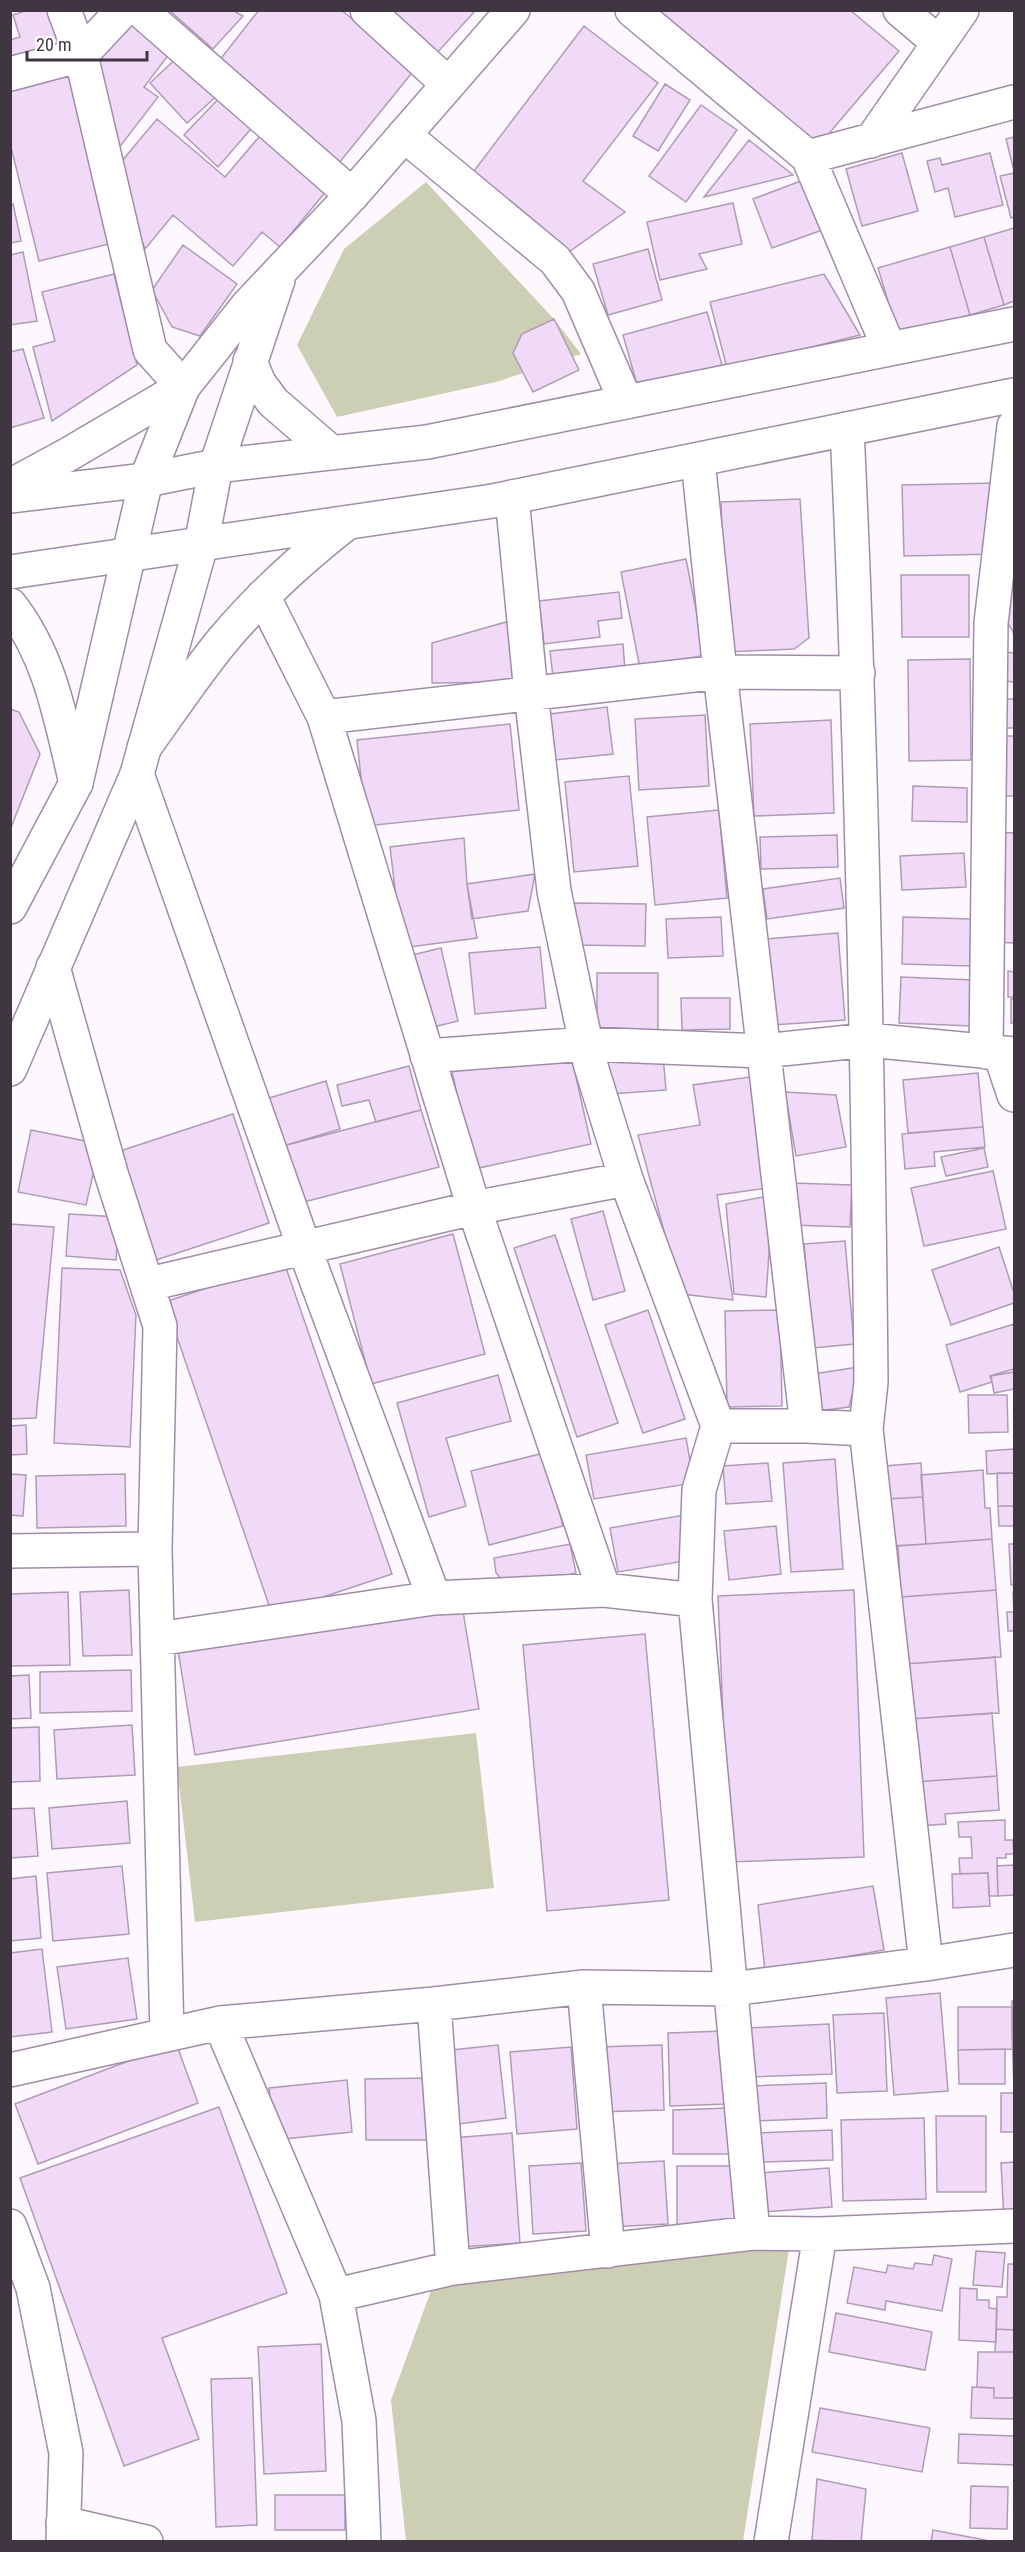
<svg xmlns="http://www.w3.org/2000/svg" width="1025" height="2552" font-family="'Roboto Condensed',sans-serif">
<rect width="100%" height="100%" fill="#fcf8fe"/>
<!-- green -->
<path fill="#cccfb4" d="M426 182 554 319 581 354 496 382 337 417 297 345 344 249Z
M476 1733 494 1888 195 1922 177 1767Z
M757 2247 789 2249 743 2541H406L391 2400 436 2277Z"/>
<!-- building -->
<path fill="#f0daf8" stroke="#b09bb7" stroke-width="1.5" d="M28 10H48L59 47 10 61V40L20 37 13 15Z
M169 10H232L243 16 213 49Z
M259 10H341L415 69 339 163 215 66Z
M387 10H476L435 55Z
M645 10H850L899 51 815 150Z
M133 13 176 45 144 87 158 97 115 153 99 59Z
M584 26 658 83 583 181 625 212 566 254 467 180Z
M183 52 220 93 187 123 150 83Z
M68 73 109 244 39 261 10 143V87Z
M665 84 690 100 658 151 633 136Z
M224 93 256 123 218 167 184 135Z
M701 105 737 130 686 202 649 176Z
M276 117 342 172 280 247 262 232 233 266 173 215 145 249 116 168 157 119 225 177Z
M1014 137V171L1006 139Z
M749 140 793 175 704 197Z
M902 153 918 211 862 226 846 169Z
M990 153 1003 205 955 217 948 188 935 192 927 161 940 158 942 165Z
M1014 173V217L1011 218 1000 176Z
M806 179 825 229 772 248 753 199Z
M733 203 742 244 699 254 707 269 660 280 647 222Z
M10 204H13L21 241 10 243Z
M1014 228V301L1004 305 984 237Z
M984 237 1004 305 970 315 950 247Z
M183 245 237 284 200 336 172 327 152 290Z
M950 247 970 315 898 335 878 268Z
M648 249 662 300 608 315 593 264Z
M23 252 37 321 10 325V255Z
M114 274 137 365 52 421 33 347 55 341 42 292Z
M824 274 860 335 727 368 710 302Z
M707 312 722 365 638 388 623 335Z
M554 319 579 370 533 392 513 353 522 334Z
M23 349 44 418 10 428V352Z
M995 483 997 554 904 556 902 485Z
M800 499 809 638 794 649 727 652 721 502Z
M686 559 705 655 640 668 621 572Z
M901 575H969V637H902Z
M1008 589 1014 590V634L1008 623Z
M619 592 622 618 598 621 600 637 544 644 539 601Z
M513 620 514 682 432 683V643Z
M623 644 625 670 553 677 550 651Z
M1005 652 1014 653V682L1003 681Z
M970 659 971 760 909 761 908 660Z
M1000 699H1014V728H1000Z
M607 707 613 754 555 760 550 714Z
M10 709 19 712 40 754 10 830Z
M705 715 709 786 639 790 635 719Z
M831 720 834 813 754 816 750 724Z
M510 724 519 810 366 826 357 740Z
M998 736H1014V796H998Z
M629 776 638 866 574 872 565 782Z
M913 786 967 788V822L912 821Z
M719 810 727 898 655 905 647 817Z
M995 832 1014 833V943L992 942Z
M837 835 838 867 761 869 760 837Z
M464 838 467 884 477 938 402 948 390 847Z
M964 853 966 887 902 890 900 856Z
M535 874 528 911 472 919 467 884Z
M840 878 844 908 767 919 763 889Z
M574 903 646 904 645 946 574 945Z
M721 917 723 956 668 958 666 919Z
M903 917 971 919 970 966 902 964Z
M838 933 845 1020 773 1025 766 939Z
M540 947 546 1008 475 1014 469 953Z
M441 948 458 1021 429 1028 412 955Z
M1008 971 1014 972V997H1008Z
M597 973H658V1031H597Z
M901 977 974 980 972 1026 899 1023Z
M681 998H730V1029L682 1030Z
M1011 999H1014V1023H1011Z
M569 1046 591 1144 474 1169 452 1072Z
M663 1055 666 1090 610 1094 608 1058Z
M409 1066 421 1110 376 1122 369 1100 342 1106 337 1085Z
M978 1073 983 1127 908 1133 903 1080Z
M757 1076 774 1187 717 1195 733 1300 681 1294 638 1135 700 1125 693 1085Z
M326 1081 340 1129 283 1146 269 1098Z
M785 1092 836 1095 846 1147 796 1156Z
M421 1110 439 1167 296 1204 283 1146Z
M233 1114 269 1223 156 1260 120 1151Z
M983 1127 985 1147 934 1152 935 1166 905 1169 902 1134Z
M31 1130 90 1142 96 1162 86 1205 18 1192Z
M984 1148 988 1167 946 1176 941 1157Z
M993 1171 1006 1229 924 1246 911 1188Z
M792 1183 852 1185 850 1227 791 1225Z
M773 1195 766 1297 734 1294 726 1204Z
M603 1211 625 1291 593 1300 571 1219Z
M69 1214 119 1217 116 1260 66 1256Z
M10 1224 54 1227 36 1418 10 1419Z
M453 1234 485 1354 371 1384 340 1264Z
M555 1235 618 1423 577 1437 514 1248Z
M845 1241 854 1344 813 1348 804 1244Z
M999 1247 1014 1293V1303L951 1325 932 1270Z
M284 1262 392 1574 272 1614 165 1302Z
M62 1268 120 1270 136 1315 130 1447 54 1443Z
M648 1310 685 1419 643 1433 605 1325Z
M780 1310 782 1406 727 1407 725 1311Z
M1014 1324V1369L990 1376 992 1382 960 1392 946 1345Z
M859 1367 849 1407 818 1411 813 1374Z
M1014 1372V1389L994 1393 991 1376Z
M498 1375 511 1421 446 1438 466 1506 429 1517 397 1403Z
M968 1395H1007L1008 1432 969 1433Z
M26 1425 27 1454 10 1455V1426Z
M686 1438 694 1483 594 1499 586 1455Z
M1014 1449V1473L987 1474 986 1451Z
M544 1453 563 1526 489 1545 471 1471Z
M835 1459 843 1569 791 1572 783 1463Z
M768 1463 772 1501 726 1504 723 1466Z
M921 1463 923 1497 886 1499 884 1466Z
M983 1470 985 1508H990L992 1539 926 1544 921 1475Z
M997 1473H1014V1506H998Z
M10 1474 26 1475 23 1516 10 1515Z
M125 1474 126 1526 37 1528 36 1476Z
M923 1497 926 1544 890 1546 886 1499Z
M998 1506H1014V1526H999Z
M684 1515 691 1560 618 1572 610 1528Z
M776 1526 781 1574 729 1580 724 1531Z
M992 1539 996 1590 901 1597 898 1546Z
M570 1544 576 1573 508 1586 496 1573 494 1558Z
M1009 1544H1014V1585H1011Z
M129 1590 132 1655 83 1656 80 1592Z
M854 1590 864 1857 729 1862 718 1596Z
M996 1590 1001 1657 906 1664 901 1597Z
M68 1592 70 1665 10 1666V1594Z
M1013 1592H1014V1631H1008L1007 1612H1014Z
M461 1599 479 1709 195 1755 177 1644Z
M645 1634 669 1900 547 1911 523 1645Z
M995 1657 999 1713 910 1719 906 1664Z
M131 1670 132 1711 40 1713V1672Z
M29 1675 31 1718 10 1719V1676Z
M992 1713 997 1776 915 1782 910 1719Z
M132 1725 135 1775 57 1779 54 1730Z
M39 1727 40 1781 10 1782V1728Z
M997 1776 999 1810 945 1814 946 1824 918 1826 915 1782Z
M127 1801 130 1843 52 1849 49 1808Z
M34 1808 38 1856 10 1858V1809Z
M1005 1820V1840H1013L1014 1854H1006V1858H997L998 1896H989L988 1873 960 1874 959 1858H972V1854L971 1837H959L958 1822Z
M1014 1865V1895L998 1896 997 1866Z
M122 1866 129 1934 53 1941 47 1873Z
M988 1873 990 1906 953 1908 952 1874Z
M36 1876 41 1938 10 1941V1879Z
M873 1886 884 1950 765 1971 758 1905Z
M42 1949 52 2032 10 2037V1953Z
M128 1958 137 2019 66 2029 57 1967Z
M940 1993 948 2091 894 2095 886 1998Z
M1012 2001H1014V2033H1012Z
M958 2007H1013V2049L958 2050Z
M884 2013 887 2091 837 2093 833 2015Z
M829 2024 832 2074 749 2077 746 2028Z
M724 2031 727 2104 670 2106 668 2033Z
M1012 2033H1014V2089Z
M176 2043 198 2103 38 2164 15 2104Z
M498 2045 506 2118 450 2125 442 2051Z
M662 2045 664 2110 598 2112 596 2047Z
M571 2047 577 2129 517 2134 510 2052Z
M1005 2049V2084H959L958 2050Z
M433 2078 434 2140H366L365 2079Z
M347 2080 352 2132 274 2140 269 2088Z
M826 2083 827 2118 753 2121 752 2086Z
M1001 2093H1014V2132H1001Z
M219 2107 287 2293 162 2338 199 2439 124 2466 20 2178Z
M728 2108 729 2154H673V2110Z
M936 2116H986V2192H937Z
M924 2118 926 2199 843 2201 841 2120Z
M832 2130 833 2160 758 2162 757 2133Z
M512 2133 520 2243 460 2247 452 2138Z
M664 2161 668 2224 608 2227 606 2164Z
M1014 2162V2220L1004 2221 1001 2163Z
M581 2163 586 2231 533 2234 529 2166Z
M677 2166H738V2229H677Z
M829 2168 832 2207 763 2212 760 2173Z
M976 2251 1005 2253 1002 2287 973 2285Z
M934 2255 952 2259 942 2311 886 2301 885 2310 847 2303 854 2267 886 2273 888 2265 913 2269 915 2263 932 2265Z
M1008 2264H1014V2330L996 2329 997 2297H1007Z
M960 2288 977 2289V2300H989V2308L997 2309 996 2342 959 2340Z
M836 2313 932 2332 925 2370 829 2352Z
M996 2329 1014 2330V2352H995Z
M321 2344 326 2471 264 2474 258 2347Z
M978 2352H1014V2398H994V2388L977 2387Z
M252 2378 257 2525 216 2527 211 2379Z
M972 2387 994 2388V2398H1014V2419L971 2418Z
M820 2408 930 2428 922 2472 812 2452Z
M959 2434 1014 2436V2465L958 2463Z
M817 2479 866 2489 861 2542 812 2540Z
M971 2486 1008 2487 1007 2529 970 2528Z
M275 2495H345V2530H275Z
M933 2530 995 2542H931Z"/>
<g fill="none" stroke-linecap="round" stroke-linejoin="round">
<defs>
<path id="minor" d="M64 10 81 55 150 350 183 387
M140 10 352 195
M367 10 448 84
M632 10 808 157 889 348
M900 10 939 43
M10 74 81 55 123 10
M404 135 555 260 578 291 626 402
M871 141 962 10
M808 157 1014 102
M698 460 720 672 807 1426
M512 497 531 693 554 891 590 1063 626 1179 718 1426
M263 596 324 717 474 1208 604 1590
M324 717 720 672 858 673
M137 774 304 1247 434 1598
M53 967 111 1173 160 1326 155 1549 167 2035
M986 1052 991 623 1014 426
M1000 1053 1014 1095
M427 1056 586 1044 763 1051 868 1040 1014 1054
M149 1284 474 1208 626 1179
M866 1429 926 1964
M10 1551 155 1549
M157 1639 434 1598 604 1590 695 1600
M584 1987 608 2251
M434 2004 453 2268
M220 2023 336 2295 359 2421 364 2542
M10 2070 220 2023 434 2004 584 1987 731 1989 926 1964 1014 1950
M753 2233 695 1600 699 1490 718 1426H807L866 1429 871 1382C868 1065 862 747 847 429
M336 2295 453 2268 753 2233 820 2234 1014 2226
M63 2523 146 2542
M771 2542 820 2234"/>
<path id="tertiary" d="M10 907 76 783 146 480 183 387 248 305 352 195 513 10
M10 1069 137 774 201 545 216 466 278 280
M10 2226 33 2288 66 2453 63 2542"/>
<path id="secondary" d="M250 361 259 383 273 402 332 453
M10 486 69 454 183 387
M10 496 146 480 216 466 427 442 1014 324
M10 572 493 501 1014 395
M10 605C51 657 61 721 76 783
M144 748C170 712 195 674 223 640 260 596 302 558 347 523"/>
</defs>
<!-- minor casing -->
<use href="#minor" stroke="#a18ca8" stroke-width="36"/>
<!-- tertiary casing -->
<use href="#tertiary" stroke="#a18ca8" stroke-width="36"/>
<!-- secondary casing -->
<use href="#secondary" stroke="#a18ca8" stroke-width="36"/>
<!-- minor -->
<use href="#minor" stroke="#fff" stroke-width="33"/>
<!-- tertiary -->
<use href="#tertiary" stroke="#fff" stroke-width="33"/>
<!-- secondary -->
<use href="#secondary" stroke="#fff" stroke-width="33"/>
</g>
<!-- border -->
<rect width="1025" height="2552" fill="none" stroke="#3f3642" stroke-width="24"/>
<!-- scale -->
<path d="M27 51v9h120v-9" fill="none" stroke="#3f3642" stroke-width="3"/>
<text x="36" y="51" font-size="18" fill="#3f3642" stroke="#ffffff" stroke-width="4.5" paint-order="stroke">20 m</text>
</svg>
